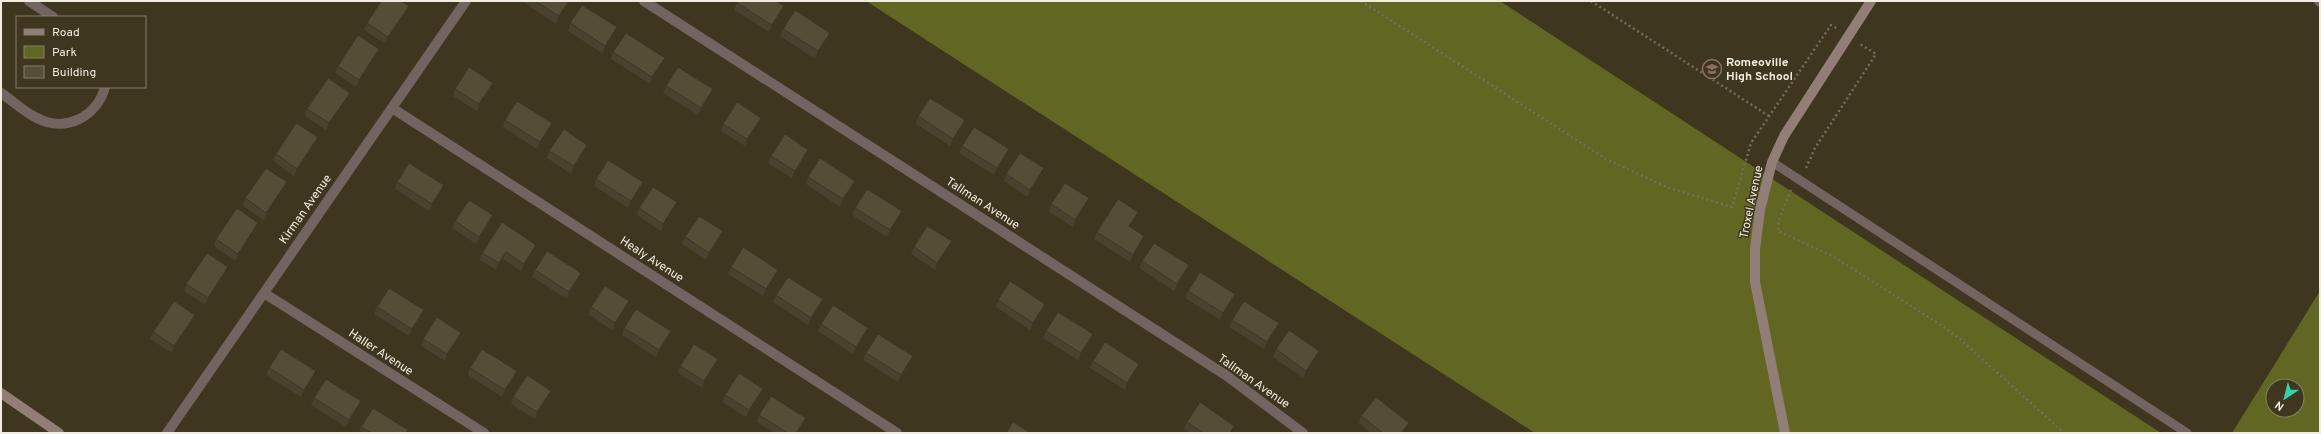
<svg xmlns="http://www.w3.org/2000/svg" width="2321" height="434" font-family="Overpass,sans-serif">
<rect width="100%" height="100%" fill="#3e361f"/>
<!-- green -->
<path fill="#616722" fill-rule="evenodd" d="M866 1H1500L2161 433H1535Z
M2320 291V433H2232ZM2273 386H2297V410H2273Z"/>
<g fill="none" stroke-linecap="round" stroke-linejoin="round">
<!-- path -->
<path stroke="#756e5a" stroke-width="2.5" stroke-dasharray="2 3" stroke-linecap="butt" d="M1361 1 1606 159 1669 188 1732 207 1751 143 1831 25 1838 29
M1591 1 1769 116
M1806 168 1815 148 1876 54 1860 44
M1791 190 1779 220 1778 231 1834 257 1941 325 1960 339 2064 433"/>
<!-- lane -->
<path stroke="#726561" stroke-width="9" d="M1772 162 2187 433"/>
<!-- street -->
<path stroke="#726561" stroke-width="10" d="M29 1 53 17
M644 1 1227 376 1303 433
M2319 1 2320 2
M1 93C13 101 24 112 37 118 65 133 97 117 105 87
M392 108 897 433
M264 293 484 433
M167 433 466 1"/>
<!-- secondary -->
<path stroke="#927e77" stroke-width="10" d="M1 393 59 433
M1785 433 1755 282V249L1760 210 1772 162 1784 136 1871 1"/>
</g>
<!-- wall -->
<path fill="#49422e" d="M522 1H570L569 4 556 24Z
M737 3 784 6 781 13 769 32 734 10Z
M406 13 385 44 364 30 367 23Z
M570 23 614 34 602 53 568 31Z
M783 29 830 33 827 40 815 59 780 36Z
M379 49 377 56 356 87 335 73 338 66Z
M613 52 662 65 650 84 611 59Z
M666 86 713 89 710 96 698 115 663 93Z
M455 89 491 90 477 111 453 96Z
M347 100 326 130 305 116 307 109Z
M918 116 962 127 950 146 916 124Z
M761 118 759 125 745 146 721 131 723 124Z
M505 120 552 123 549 130 537 149 503 127Z
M315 145 294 176 273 161 276 154Z
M962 146 1006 156 994 175 959 153Z
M549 151 585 152 571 174 547 158Z
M771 156 806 157 792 178 768 163Z
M1006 174 1041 175 1027 197 1004 181Z
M808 177 855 181 852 188 840 207 806 184Z
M596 179 641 190 628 208 594 186Z
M397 182 441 192 429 211 395 189Z
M285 189 264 220 243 206 245 198Z
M677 202 675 209 661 231 637 215 639 208Z
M1051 204 1087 205 1073 227 1049 212Z
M855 208 899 218 887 237 852 215Z
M1138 212 1136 219 1131 227 1144 236 1142 243 1130 262 1094 239 1097 232Z
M493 215 490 222 476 244 452 228 455 221Z
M258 223 256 230 235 261 214 246 216 239Z
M723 231 720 238 706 260 682 244 685 237Z
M914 247 949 248 935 270 911 254Z
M534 252 521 271 503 259 496 270 480 260 482 253Z
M1142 261 1189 265 1186 272 1174 291 1139 268Z
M731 267 775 277 763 296 728 274Z
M535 270 579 280 567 299 532 277Z
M226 274 205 305 184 291 186 284Z
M1188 291 1235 294 1232 301 1220 320 1185 298Z
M776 295 820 306 808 325 773 302Z
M998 300 1045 304 1042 311 1030 330 996 307Z
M377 307 421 317 409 336 374 314Z
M591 307 626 308 612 330 588 314Z
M195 315 192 322 172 353 150 339 153 332Z
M1232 320 1279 323 1276 330 1264 349 1229 327Z
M821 324 865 335 853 354 818 331Z
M624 328 668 338 656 357 622 335Z
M1046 331 1093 334 1090 341 1078 360 1043 338Z
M461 333 458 340 445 361 421 346 423 339Z
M1276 349 1319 351 1317 358 1303 378 1273 357Z
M866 353 913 356 910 363 898 382 863 360Z
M1093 361 1137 371 1125 390 1090 368Z
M680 366H715L702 388 678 373Z
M269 368 313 378 301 397 266 375Z
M470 368 514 378 502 397 468 375Z
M725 395 760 396 746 417 722 402Z
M513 397 549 398 535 419 511 404Z
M314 398 358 408 346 427 311 405Z
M759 415 803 425 798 433H774L757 422Z
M1361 416 1409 423 1406 430 1404 433H1371L1359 423Z
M1187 422 1232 433H1190L1184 429Z
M361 427 407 433H359Z"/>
<!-- shaded-wall -->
<path fill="#3c3625" d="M569 1H570L569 4 556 24 559 16Z
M409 6 406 13 385 44 388 37Z
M784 6 781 13 769 32 772 25Z
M617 27 614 34 602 53 605 46Z
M830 33 827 40 815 59 818 51Z
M379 49 377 56 356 87 359 80Z
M665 58 662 65 650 84 652 77Z
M493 83 491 90 477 111 479 104Z
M713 89 710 96 698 115 701 108Z
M350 93 347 100 326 130 329 123Z
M761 118 759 125 745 146 747 139Z
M965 120 962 127 950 146 953 139Z
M552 123 549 130 537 149 540 142Z
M318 137 315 145 294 176 297 169Z
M587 145 585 152 571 174 574 166Z
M1009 149 1006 156 994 175 997 168Z
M808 150 806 157 792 178 795 171Z
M1044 168 1041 175 1027 197 1030 190Z
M855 181 852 188 840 207 843 199Z
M287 182 285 189 264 220 266 213Z
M643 182 641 190 628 208 631 201Z
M444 185 441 192 429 211 432 204Z
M1089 198 1087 205 1073 227 1075 220Z
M677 202 675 209 661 231 663 224Z
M902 211 899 218 887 237 890 230Z
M1138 212 1136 219 1127 233 1129 226Z
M493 215 490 222 476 244 479 237Z
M258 223 256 230 235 261 238 254Z
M723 231 720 238 706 260 709 253Z
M1144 236 1142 243 1130 262 1133 255Z
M952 241 949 248 935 270 937 263Z
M536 245 534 252 521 271 524 264Z
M506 252 503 259 496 270 499 263Z
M1189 265 1186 272 1174 291 1177 284Z
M228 267 226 274 205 305 208 298Z
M778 270 775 277 763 296 766 289Z
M581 273 579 280 567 299 569 292Z
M1235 294 1232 301 1220 320 1223 313Z
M823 299 820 306 808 325 811 318Z
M629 301 626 308 612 330 615 323Z
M1045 304 1042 311 1030 330 1033 323Z
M424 310 421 317 409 336 412 329Z
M195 315 192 322 172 353 174 346Z
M1279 323 1276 330 1264 349 1267 342Z
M868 328 865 335 853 354 856 347Z
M671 331 668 338 656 357 659 350Z
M461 333 458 340 445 361 447 354Z
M1093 334 1090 341 1078 360 1081 353Z
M1319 351 1317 358 1303 378 1306 371Z
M913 356 910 363 898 382 901 375Z
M718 359 715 366 702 388 704 381Z
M1139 364 1137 371 1125 390 1127 383Z
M316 371 313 378 301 397 304 390Z
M517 371 514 378 502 397 505 390Z
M763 389 760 396 746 417 749 410Z
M551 391 549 398 535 419 537 412Z
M361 401 358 408 346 427 349 420Z
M806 418 803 425 798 433H796Z
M1409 423 1406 430 1404 433H1401Z
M1234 426 1232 433H1230Z"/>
<!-- building -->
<path fill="#554d35" stroke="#3c3625" d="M381 1H401L409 6 388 37 367 23Z
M535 1H569L559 16Z
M738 1H776L784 6 772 25 737 3Z
M582 5 617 27 605 46 570 23Z
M795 10 830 33 818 51 783 29Z
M626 33 665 58 652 77 613 52Z
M358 35 379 49 359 80 338 66Z
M469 67 493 83 479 104 455 89Z
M678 67 713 89 701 108 666 86Z
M328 78 350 93 329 123 307 109Z
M930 98 965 120 953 139 918 116Z
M517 101 552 123 540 142 505 120Z
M737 102 761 118 747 139 723 124Z
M296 123 318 137 297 169 276 154Z
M974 127 1009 149 997 168 962 146Z
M564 129 587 145 574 166 549 151Z
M785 134 808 150 795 171 771 156Z
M1020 153 1044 168 1030 190 1006 174Z
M820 158 855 181 843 199 808 177Z
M608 160 643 182 631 201 596 179Z
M409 163 444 185 432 204 397 182Z
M266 168 287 182 266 213 245 198Z
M1065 183 1089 198 1075 220 1051 204Z
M653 187 677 202 663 224 639 208Z
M867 189 902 211 890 230 855 208Z
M1118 199 1138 212 1129 226 1144 236 1133 255 1097 232Z
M469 200 493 215 479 237 455 221Z
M237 208 258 223 238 254 216 239Z
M699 216 723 231 709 253 685 237Z
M502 222 536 245 524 264 506 252 499 263 482 253Z
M927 226 952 241 937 263 914 247Z
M1154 243 1189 265 1177 284 1142 261Z
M743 247 778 270 766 289 731 267Z
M547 251 581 273 569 292 535 270Z
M207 253 228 267 208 298 186 284Z
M1200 272 1235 294 1223 313 1188 291Z
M788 277 823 299 811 318 776 295Z
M1010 281 1045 304 1033 323 998 300Z
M605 286 629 301 615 323 591 307Z
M389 288 424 310 412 329 377 307Z
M174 301 195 315 174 346 153 332Z
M1244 301 1279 323 1267 342 1232 320Z
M833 305 868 328 856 347 821 324Z
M636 309 671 331 659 350 624 328Z
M1058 312 1093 334 1081 353 1046 331Z
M437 317 461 333 447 354 423 339Z
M1289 330 1319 351 1306 371 1276 349Z
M878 334 913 356 901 375 866 353Z
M1105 342 1139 364 1127 383 1093 361Z
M694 344 718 359 704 381 680 366Z
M281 349 316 371 304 390 269 368Z
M482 349 517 371 505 390 470 368Z
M739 373 763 389 749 410 725 395Z
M527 375 551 391 537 412 513 397Z
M326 379 361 401 349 420 314 398Z
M771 396 806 418 796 433H788L759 415Z
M1376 397 1409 423 1401 433H1383L1361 416Z
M1200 402 1234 426 1230 433H1203L1187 422Z
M373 408 408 430 406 433H371L361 427Z
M1013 422 1031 433H1006Z"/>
<!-- icons -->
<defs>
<symbol id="school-ring" viewBox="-11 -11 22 22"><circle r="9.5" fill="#3e361f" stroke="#8d6e63" stroke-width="1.5"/><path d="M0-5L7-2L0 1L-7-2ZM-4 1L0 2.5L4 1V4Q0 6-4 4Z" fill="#8d6e63"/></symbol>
</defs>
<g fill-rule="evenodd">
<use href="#school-ring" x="1701" y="58" width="22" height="22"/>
</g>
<g text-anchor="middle" stroke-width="3" stroke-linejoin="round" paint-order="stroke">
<!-- poi labels -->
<g font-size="12" font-weight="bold" fill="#f0ecde" stroke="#3e361f" text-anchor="start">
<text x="1726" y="66">Romeoville<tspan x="1726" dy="14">High School</tspan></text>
</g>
<!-- street labels -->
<g font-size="12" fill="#f0ecde" stroke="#3e361f">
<text transform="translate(1751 202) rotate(-78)" y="4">Troxel Avenue</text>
<text transform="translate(983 203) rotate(33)" y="4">Tallman Avenue</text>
<text transform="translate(305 209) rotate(-55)" y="4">Kirman Avenue</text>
<text transform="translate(652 259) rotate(33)" y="4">Healy Avenue</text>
<text transform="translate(381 352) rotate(33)" y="4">Haller Avenue</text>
<text transform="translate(1254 381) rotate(35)" y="4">Tallman Avenue</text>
</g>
</g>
<!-- border -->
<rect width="2321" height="434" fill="none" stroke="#f0ecde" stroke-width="4"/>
<!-- legend -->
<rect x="16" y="16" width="130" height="72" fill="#3e361f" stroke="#857f6b"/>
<rect x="24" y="29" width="20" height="6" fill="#927e77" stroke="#857f6b"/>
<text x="52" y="36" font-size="12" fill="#f0ecde">Road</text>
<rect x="24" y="46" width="20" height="12" fill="#616722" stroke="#857f6b"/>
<text x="52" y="56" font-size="12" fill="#f0ecde">Park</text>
<rect x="24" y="66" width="20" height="12" fill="#554d35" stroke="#857f6b"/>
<text x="52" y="76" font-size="12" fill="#f0ecde">Building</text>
<!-- north arrow -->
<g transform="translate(2285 398) rotate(215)"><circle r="19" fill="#3e361f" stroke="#857f6b"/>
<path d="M0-3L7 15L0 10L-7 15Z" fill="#32d4a9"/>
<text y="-6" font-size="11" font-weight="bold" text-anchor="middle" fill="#f0ecde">N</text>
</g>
</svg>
